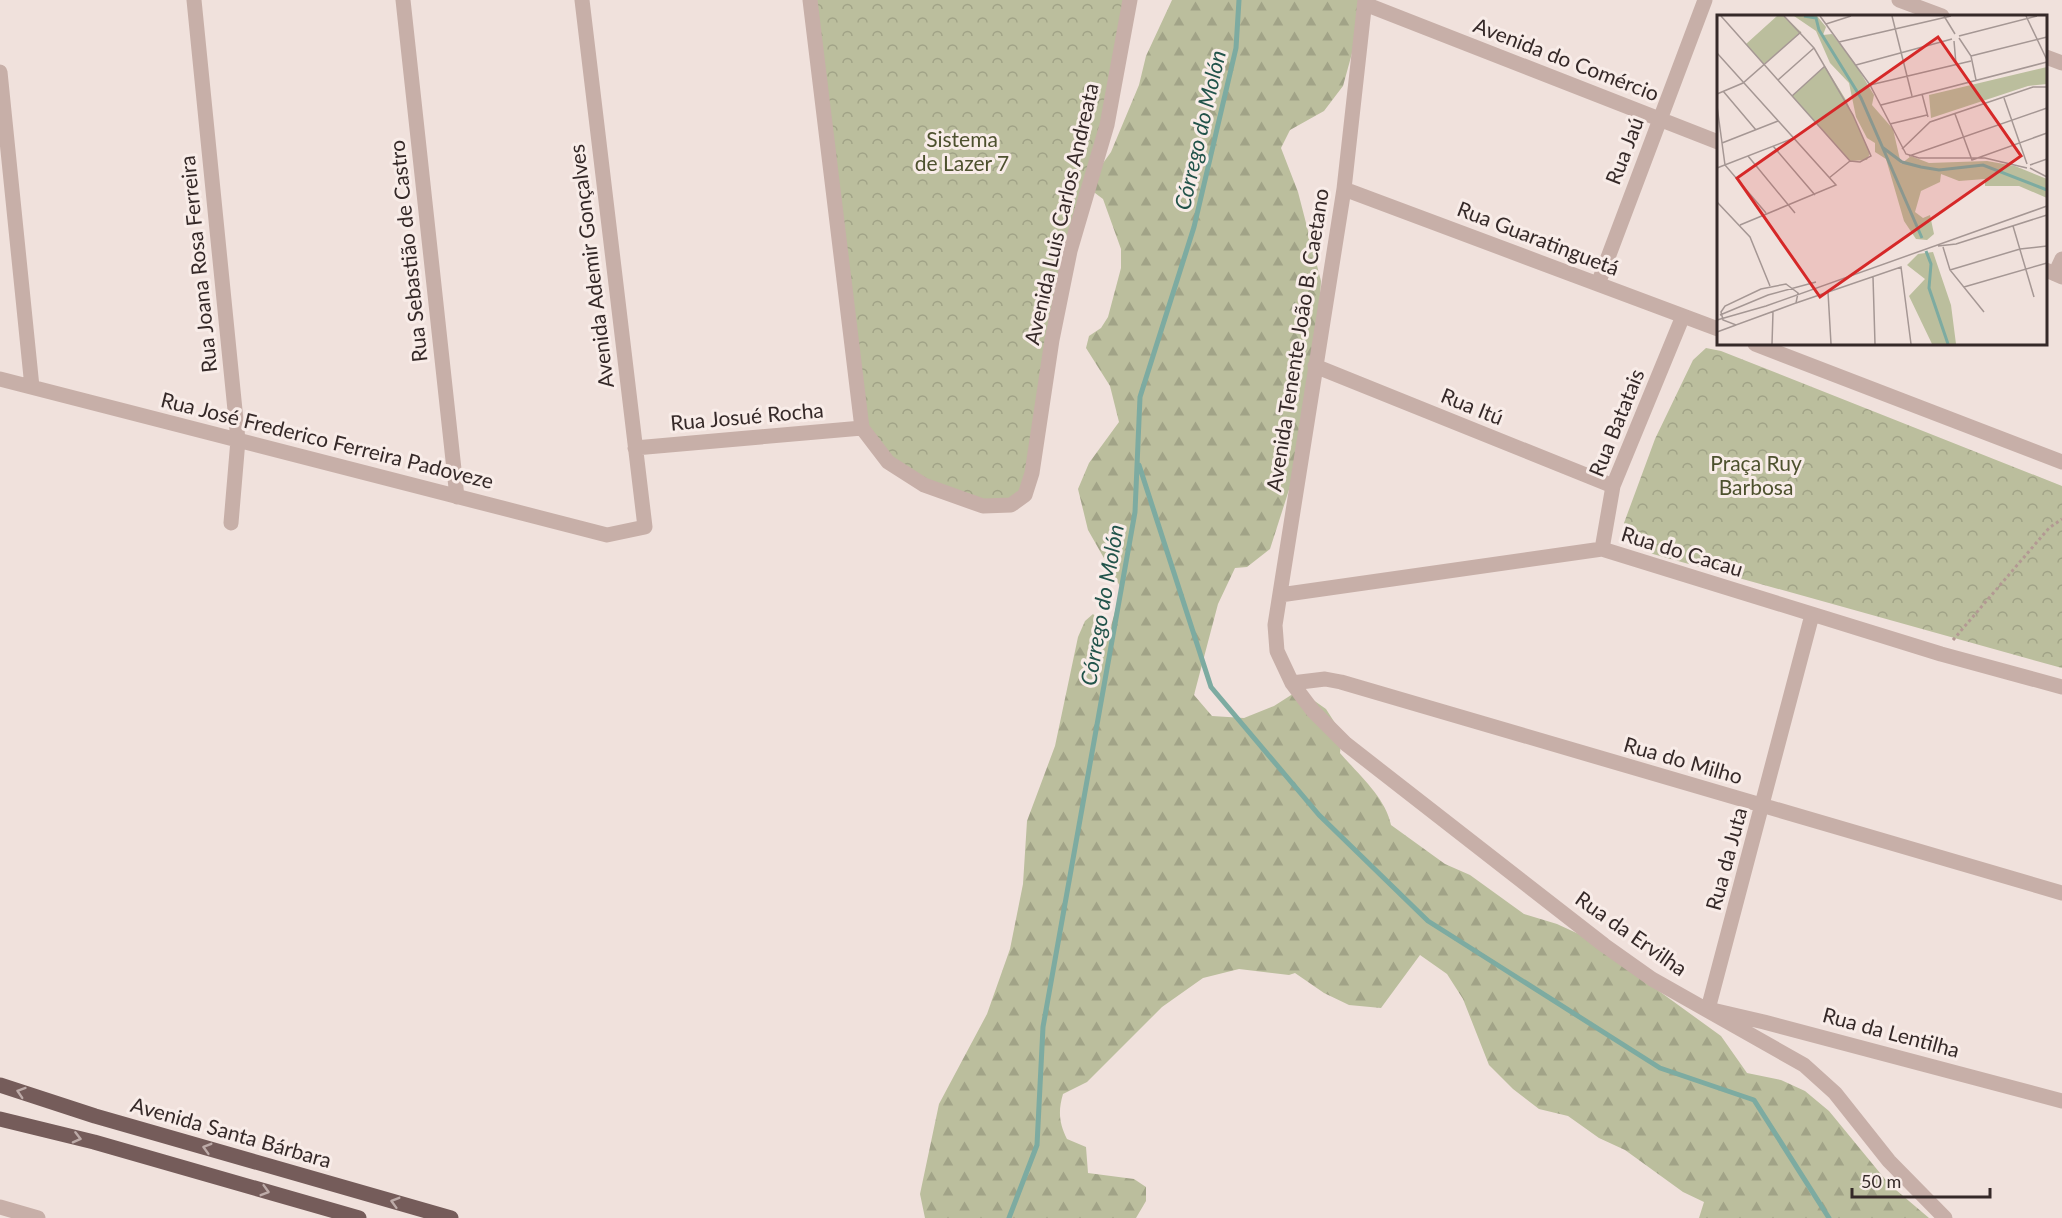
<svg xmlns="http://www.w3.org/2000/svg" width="2062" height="1218" font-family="Lato,sans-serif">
<defs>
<pattern id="forest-firs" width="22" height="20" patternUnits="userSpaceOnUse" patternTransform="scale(1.5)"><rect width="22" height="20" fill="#bbbe9d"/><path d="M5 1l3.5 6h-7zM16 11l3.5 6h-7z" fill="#a1a387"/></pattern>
<pattern id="park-crowns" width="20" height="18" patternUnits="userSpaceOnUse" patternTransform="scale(1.5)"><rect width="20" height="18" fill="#bbbe9d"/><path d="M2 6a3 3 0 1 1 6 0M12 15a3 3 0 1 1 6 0" fill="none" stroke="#a1a387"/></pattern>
</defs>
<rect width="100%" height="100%" fill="#f0e1dc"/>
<!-- forest -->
<path fill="url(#forest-firs)" d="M1172 0H1362L1360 24 1343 86 1324 111 1290 130 1281 148 1298 192 1321 281 1313 415 1270 549 1247 567 1235 568 1218 604 1194 695 1212 716 1244 718 1274 706 1299 690 1326 709 1342 734 1340 753C1358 774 1386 798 1391 825L1445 864 1470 875 1524 914 1557 924 1583 936 1721 1036 1747 1073 1781 1080 1805 1091 1829 1111 1889 1184 1929 1218H1699L1704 1202 1683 1192 1625 1150 1599 1138 1568 1116 1539 1109 1513 1089 1489 1065 1463 999 1447 974 1420 955 1381 1008 1349 1005 1324 993 1295 973 1289 975 1239 969 1203 978 1162 1007 1087 1082 1063 1094C1058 1111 1059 1123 1067 1139L1086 1147 1088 1173 1134 1179 1146 1187V1201L1136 1218H925L920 1194 939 1104 987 1014 1010 949 1023 884 1027 821 1055 746 1078 637 1085 621 1093 614 1102 623 1107 642 1121 588 1088 530 1078 489 1089 463 1119 422 1110 386 1086 348 1089 336 1101 328 1108 317 1121 268V249L1103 199 1091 190 1078 198 1111 152 1139 85 1146 56Z"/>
<!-- park -->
<path fill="url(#park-crowns)" d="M810 0H1129L1025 495 983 506 888 462 862 428Z
M1706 348 1721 351 2062 486V668L1653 554C1640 547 1630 537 1624 523L1655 439 1693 360Z"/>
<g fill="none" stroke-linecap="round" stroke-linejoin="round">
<!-- stream -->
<path stroke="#7daba1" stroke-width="5" d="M1139 465 1211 687 1319 815 1428 921 1660 1068 1754 1100 1829 1218
M1009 1218 1037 1145 1043 1027 1135 512 1140 397 1194 227 1236 48 1239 0"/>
<!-- path -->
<path stroke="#b39993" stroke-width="3" stroke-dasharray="3 3" stroke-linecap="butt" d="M1953 640 2049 528 2062 519"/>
<!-- minor -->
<path stroke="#c7afa8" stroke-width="15" d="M194 0 238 440 231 523
M403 0 457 497
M810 0 862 428 888 462 924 485 983 506 1011 505 1025 495 1032 473 1052 340 1070 251 1107 125 1130 0
M1365 0 1344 189 1275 625 1277 651 1292 683 1313 711 1346 744 1604 945 1652 979 1804 1065 1835 1093 1889 1161 1945 1218
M1899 0 1942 16
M1365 4 1718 142
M2046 57 2062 63
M0 72 32 387
M1344 189 1718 329
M2046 270 2062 277
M2055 274 2062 259
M1598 284 1705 0
M1755 344 2062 462
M1315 366 1613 486
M0 379 607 535 645 527 582 0
M635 448 862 428
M1602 549 1613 486 1683 316
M1280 595 1602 549 1941 654 2062 687
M1812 615 1708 1009 1764 1022 2062 1101
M1292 683 1325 679 1341 682 2062 893
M0 1207 38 1218"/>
<!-- major -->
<path stroke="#755c5a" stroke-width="15" d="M0 1085 95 1116 451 1218
M0 1119 94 1142 359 1218"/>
</g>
<!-- one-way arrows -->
<defs><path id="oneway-chevron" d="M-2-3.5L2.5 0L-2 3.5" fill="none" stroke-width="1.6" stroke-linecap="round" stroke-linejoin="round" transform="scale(1.5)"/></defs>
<g stroke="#bdaba8">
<use href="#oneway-chevron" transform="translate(21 1092) rotate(-162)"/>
<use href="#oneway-chevron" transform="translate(77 1138) rotate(14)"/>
<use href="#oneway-chevron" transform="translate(207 1148) rotate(-164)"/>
<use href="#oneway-chevron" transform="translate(265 1191) rotate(16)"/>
<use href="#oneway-chevron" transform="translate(395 1202) rotate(-164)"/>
</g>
<g text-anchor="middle" stroke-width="6" stroke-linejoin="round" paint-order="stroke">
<!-- street labels -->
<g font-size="21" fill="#352928" stroke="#f8ece8">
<text transform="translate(1566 60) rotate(21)" y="7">Avenida do Comércio</text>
<text transform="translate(1625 151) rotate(-69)" y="7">Rua Jaú</text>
<text transform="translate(1062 214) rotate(-77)" y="7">Avenida Luis Carlos Andreata</text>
<text transform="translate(1538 239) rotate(21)" y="7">Rua Guaratinguetá</text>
<text transform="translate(409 251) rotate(-96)" y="7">Rua Sebastião de Castro</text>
<text transform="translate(199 264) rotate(-96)" y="7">Rua Joana Rosa Ferreira</text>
<text transform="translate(592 266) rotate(-97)" y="7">Avenida Ademir Gonçalves</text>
<text transform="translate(1298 340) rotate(-81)" y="7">Avenida Tenente João B. Caetano</text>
<text transform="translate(1472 407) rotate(22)" y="7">Rua Itú</text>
<text transform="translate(747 417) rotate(-5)" y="7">Rua Josué Rocha</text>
<text transform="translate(1617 423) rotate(-68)" y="7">Rua Batatais</text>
<text transform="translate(327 441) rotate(14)" y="7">Rua José Frederico Ferreira Padoveze</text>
<text transform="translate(1682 552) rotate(17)" y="7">Rua do Cacau</text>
<text transform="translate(1683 761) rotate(16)" y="7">Rua do Milho</text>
<text transform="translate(1727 859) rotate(-75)" y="7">Rua da Juta</text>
<text transform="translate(1631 934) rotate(35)" y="7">Rua da Ervilha</text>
<text transform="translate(1891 1033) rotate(15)" y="7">Rua da Lentilha</text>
<text transform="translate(231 1133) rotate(16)" y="7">Avenida Santa Bárbara</text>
</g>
<!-- park labels -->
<g font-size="21" fill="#4d512e" stroke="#f8ece8">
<text x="962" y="147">Sistema<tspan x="962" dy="24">de Lazer 7</tspan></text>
<text x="1756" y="471">Praça Ruy<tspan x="1756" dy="24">Barbosa</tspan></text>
</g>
<!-- water labels -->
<g font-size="22" font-style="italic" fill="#21534a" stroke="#f8ece8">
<text transform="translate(1200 130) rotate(-77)" y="8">Córrego do Molón</text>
<text transform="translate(1102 605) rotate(-80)" y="8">Córrego do Molón</text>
</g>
</g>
<!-- overview -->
<g transform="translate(1717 15)">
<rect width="330" height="330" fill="#f0e1dc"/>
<path d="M77 1H100L109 12 106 20 115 19 137 47 157 80 155 90 176 114 184 149 194 141 212 148 270 146 298 151 330 164V183L302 171H268V164L242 166 224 159 223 167 204 176 198 197 206 203 213 200 217 219 210 225 199 224 187 206 169 144 158 137V128L150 123 139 102 132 68 113 48 99 16ZM216 237 234 290 239 329H215L192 281 208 264 190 250 201 239Z" fill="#bbbe9d"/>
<path d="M60 1H67L84 17 47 49 29 29ZM108 51 129 85 153 138 150 145 133 146 75 81ZM330 52V69L311 71 214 103 212 80Z" fill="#bbbe9d"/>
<path fill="none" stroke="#7daba1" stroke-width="3" d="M87 1 99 3 102 15 144 83 205 223M165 132 185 147 204 152 222 155 266 150 330 175M209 236 214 249 212 273 231 329"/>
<path fill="none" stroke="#a59794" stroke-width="1.5" d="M4 1 133 146M67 1 97 33 136 100 154 141 143 147 133 146M103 1 153 70 189 139 202 143H268L310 153M175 1 195 81M227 1 238 19M309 1 330 45M109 9 134 1M242 21 320 1M242 23 254 41 259 65M237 26 239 49M122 27 234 1M0 38 119 170 23 210M254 41 330 22M139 50 235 24M61 65 97 33M153 70 254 46M6 76 39 115M0 79 26 68 84 17M205 79 211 102M75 81 108 51M287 83 310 149M164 90 330 47M0 91 8 150 49 198M238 99 255 145 330 118M173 109 210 100M5 128 61 106M56 131 98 180M185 134 213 107 316 72H330M31 141 78 198M192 141 330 93M313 150 330 144M0 153 77 123M313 153 330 162M112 163 133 146M0 187 33 222 53 271M296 211 317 282M221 231 239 229 330 200M226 232 233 255 267 297M233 255 303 234 330 231M156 262 158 329M69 269 81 278 79 288 19 310 6 305 4 297 8 291 44 274ZM247 272 330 248M111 277 114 329M79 288 184 252 194 329M3 300 51 280 99 267M0 305 49 291 330 191M0 317 19 310M55 329 56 297"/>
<path fill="#d62828" fill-opacity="0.15" stroke="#d62828" stroke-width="3" d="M221 22 304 141 103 282 20 163Z"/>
<rect width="330" height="330" fill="none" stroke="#352928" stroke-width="3"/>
</g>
<!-- scale -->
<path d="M1852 1188v9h138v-9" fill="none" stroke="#352928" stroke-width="3"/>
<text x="1861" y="1188" font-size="18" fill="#352928" stroke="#f8ece8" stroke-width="4.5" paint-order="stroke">50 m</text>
</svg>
